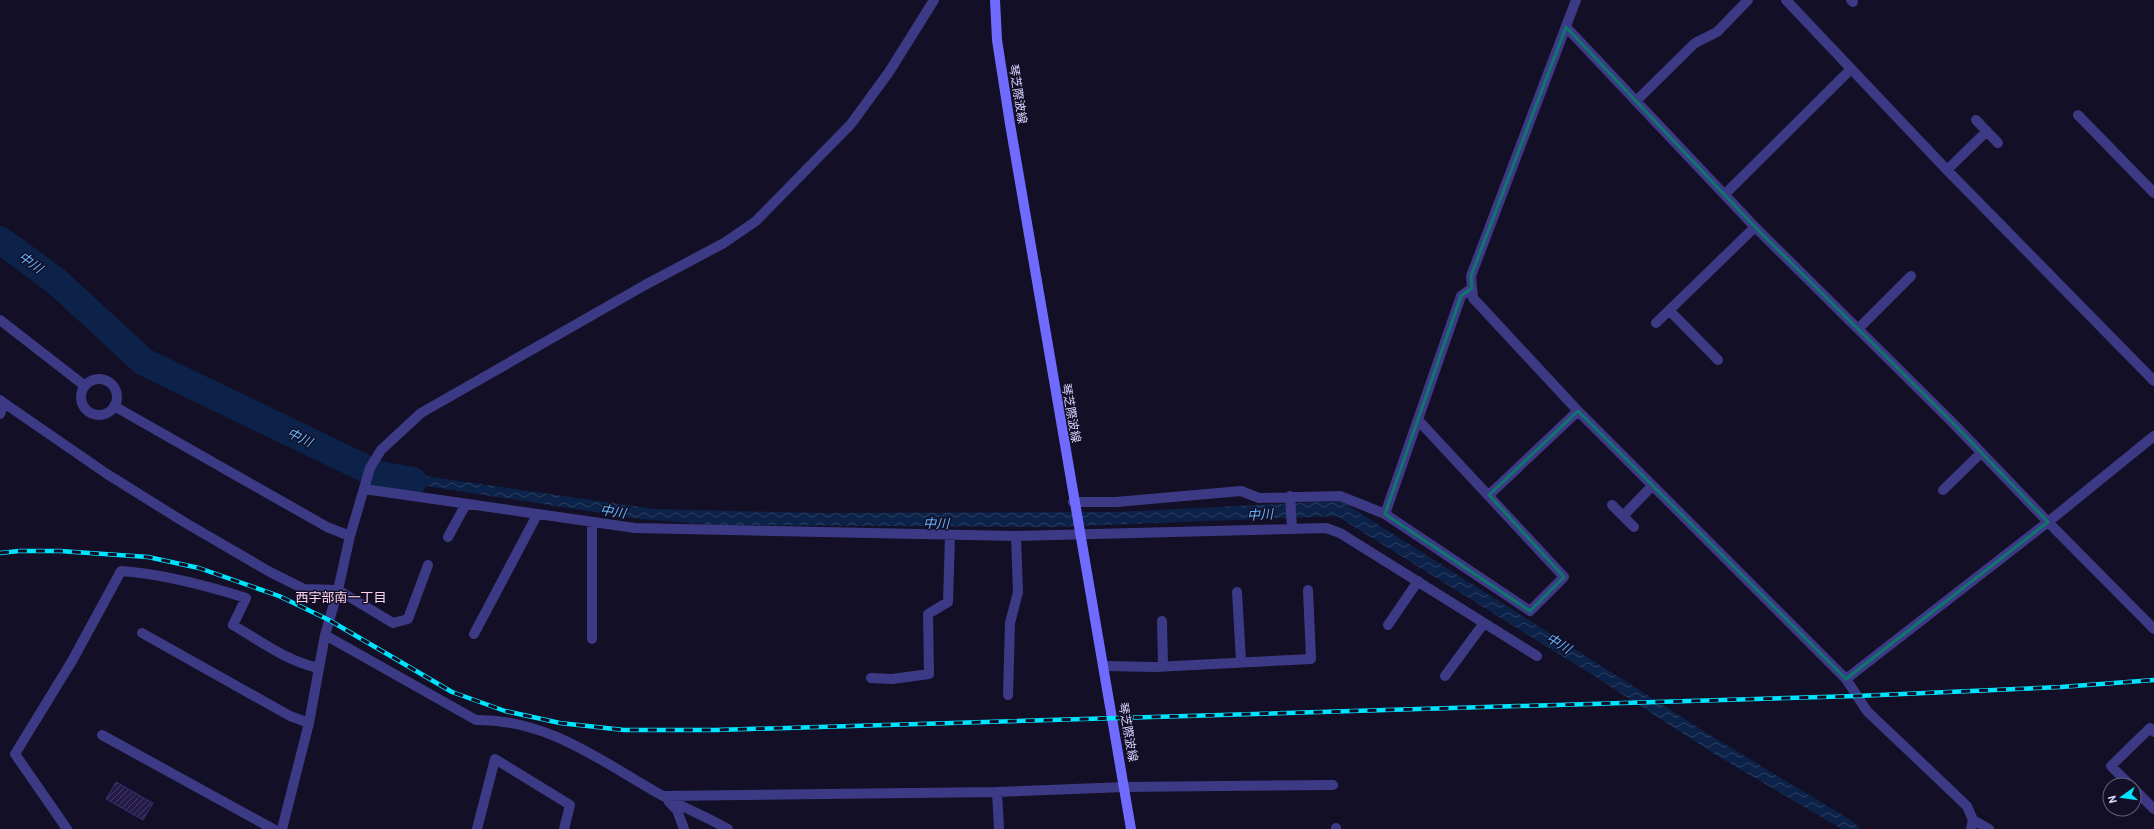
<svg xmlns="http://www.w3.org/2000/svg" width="2154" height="829" font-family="Barlow,'Noto Sans JP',sans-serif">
<defs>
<pattern id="water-waves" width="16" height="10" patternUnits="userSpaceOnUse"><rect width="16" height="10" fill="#0c2248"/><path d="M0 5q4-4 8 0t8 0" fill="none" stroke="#2f4163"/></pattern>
<pattern id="building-hatch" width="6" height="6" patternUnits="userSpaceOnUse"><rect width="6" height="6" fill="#241b47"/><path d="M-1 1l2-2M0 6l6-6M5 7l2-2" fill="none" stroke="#433b63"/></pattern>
</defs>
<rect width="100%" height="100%" fill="#130f26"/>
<!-- water -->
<path fill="url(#water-waves)" d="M376 469 654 509 820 513 1116 512 1341 501 1718 740 1849 819 1861 829H1842L1716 755 1596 677 1337 516 1053 527 717 525 639 519 376 478Z"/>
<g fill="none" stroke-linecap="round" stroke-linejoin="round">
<!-- river -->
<path stroke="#0c2248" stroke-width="28" d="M0 240 56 281 144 362 379 475 413 481"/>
</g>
<!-- building -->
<path fill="url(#building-hatch)" stroke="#3b2d73" d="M116 782 153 803 143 820 106 799Z"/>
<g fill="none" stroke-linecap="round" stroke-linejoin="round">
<!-- street -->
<path stroke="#3d3a85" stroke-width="10" d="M1576 0 1471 276 1473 298 1578 411 1846 679 1867 711 1967 806 1973 820 1971 829
M1786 0 1947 170 2154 381
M1851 0 1853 2
M1566 27 1755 227 1951 421 2048 522 2154 629
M1637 100 1695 43 1717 32 1748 0
M2078 115 2154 193
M1976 120 1998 143
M1947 170 1987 131
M1725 194 1851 69
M1670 311 1718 360
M0 320 85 386
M1656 323 1755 227
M1858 329 1911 276
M81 397a18 18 0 1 1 36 0a18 18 0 1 1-36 0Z
M0 400 4 403 0 414
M4 403 107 474 184 522 270 572 304 589 338 590 393 623 408 619 428 565
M114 406 327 527 350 536
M364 489 635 528 1016 536 1326 528 1340 533 1537 656
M1943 490 1981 453
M1489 495 1578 411
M1290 496 1292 528
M1073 502H1116L1241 491 1259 498 1340 496 1385 514 1530 611 1564 577 1419 421
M1612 505 1634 527
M1385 514 1461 296 1472 288
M1623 516 1652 486
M448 537 466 504
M1237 592 1241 661
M1162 621 1163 666
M1388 625 1418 581
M142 633 290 716 309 723
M474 634 537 515
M325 635 476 720C549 719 602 762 663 796 684 808 707 817 728 829
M592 639V522
M1103 666 1155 667 1311 659 1308 590
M1445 676 1484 623
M871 678 892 679 929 674 928 614 948 602 950 535
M1846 679 2048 522 2154 436
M1008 695 1010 623 1018 592 1016 536
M102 735 273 829
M2130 785 2111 766 2150 728 2154 732
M2134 789 2154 809
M997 792 999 829
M663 796 997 792 1124 787 1333 785
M669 802 677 810 684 829
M1973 820 1989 829
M1336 828V829
M67 829 15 754 72 661 121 571C164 574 205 585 246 598L233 625C260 641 288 662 319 668
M282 829 309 723 325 635 338 590 350 536 370 468 381 450 421 413 645 285 724 243 756 221 851 124 889 72 934 0
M477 829 495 759 570 805 564 829"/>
<!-- secondary -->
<path stroke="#6f6bff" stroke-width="10" d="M995 0 997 40 1010 124 1131 829"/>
<defs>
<path id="rail" d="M0 553 19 551H60L148 557 199 568 279 596 329 620 452 692 505 711 560 723 624 730H716L1857 696 2061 687 2154 680"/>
</defs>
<!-- rail casing -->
<use href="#rail" stroke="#00e5ff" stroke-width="4.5"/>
<!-- rail -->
<use href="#rail" stroke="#130f26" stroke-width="3" stroke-dasharray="9" stroke-linecap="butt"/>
</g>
<!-- marked area -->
<path fill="none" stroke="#0f766e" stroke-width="3" stroke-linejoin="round" d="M1566 27 1755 227 1951 421 2048 522 1846 679 1578 411 1489 495 1564 577 1530 611 1385 514 1461 296 1472 288 1471 276Z"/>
<g text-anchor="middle" stroke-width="3" stroke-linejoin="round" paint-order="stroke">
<!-- street labels -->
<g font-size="12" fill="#d9d4ff" stroke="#130f26">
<text transform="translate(1018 94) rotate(81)" y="4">琴芝際波線</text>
<text transform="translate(1071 413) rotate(80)" y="4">琴芝際波線</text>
<text transform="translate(1128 732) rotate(80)" y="4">琴芝際波線</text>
</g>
<!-- water labels -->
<g font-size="13" font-style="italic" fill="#62b6ff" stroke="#130f26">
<text transform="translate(31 262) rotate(36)" y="5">中川</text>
<text transform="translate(300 437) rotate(26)" y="5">中川</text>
<text transform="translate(613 511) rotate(9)" y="5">中川</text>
<text transform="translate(1260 514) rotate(-3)" y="5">中川</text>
<text transform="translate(936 523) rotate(1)" y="5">中川</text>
<text transform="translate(1559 643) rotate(31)" y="5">中川</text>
</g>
<!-- neighbourhood labels -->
<g font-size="13" fill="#ffd6f0" stroke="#130f26">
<text x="341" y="602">西宇部南一丁目</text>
</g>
</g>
<!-- north arrow -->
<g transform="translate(2122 797) rotate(256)"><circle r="19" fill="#130f26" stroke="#625e7d"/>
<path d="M0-3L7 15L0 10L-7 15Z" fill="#00e5ff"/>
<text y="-6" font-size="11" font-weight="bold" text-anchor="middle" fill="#d9d4ff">N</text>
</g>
</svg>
